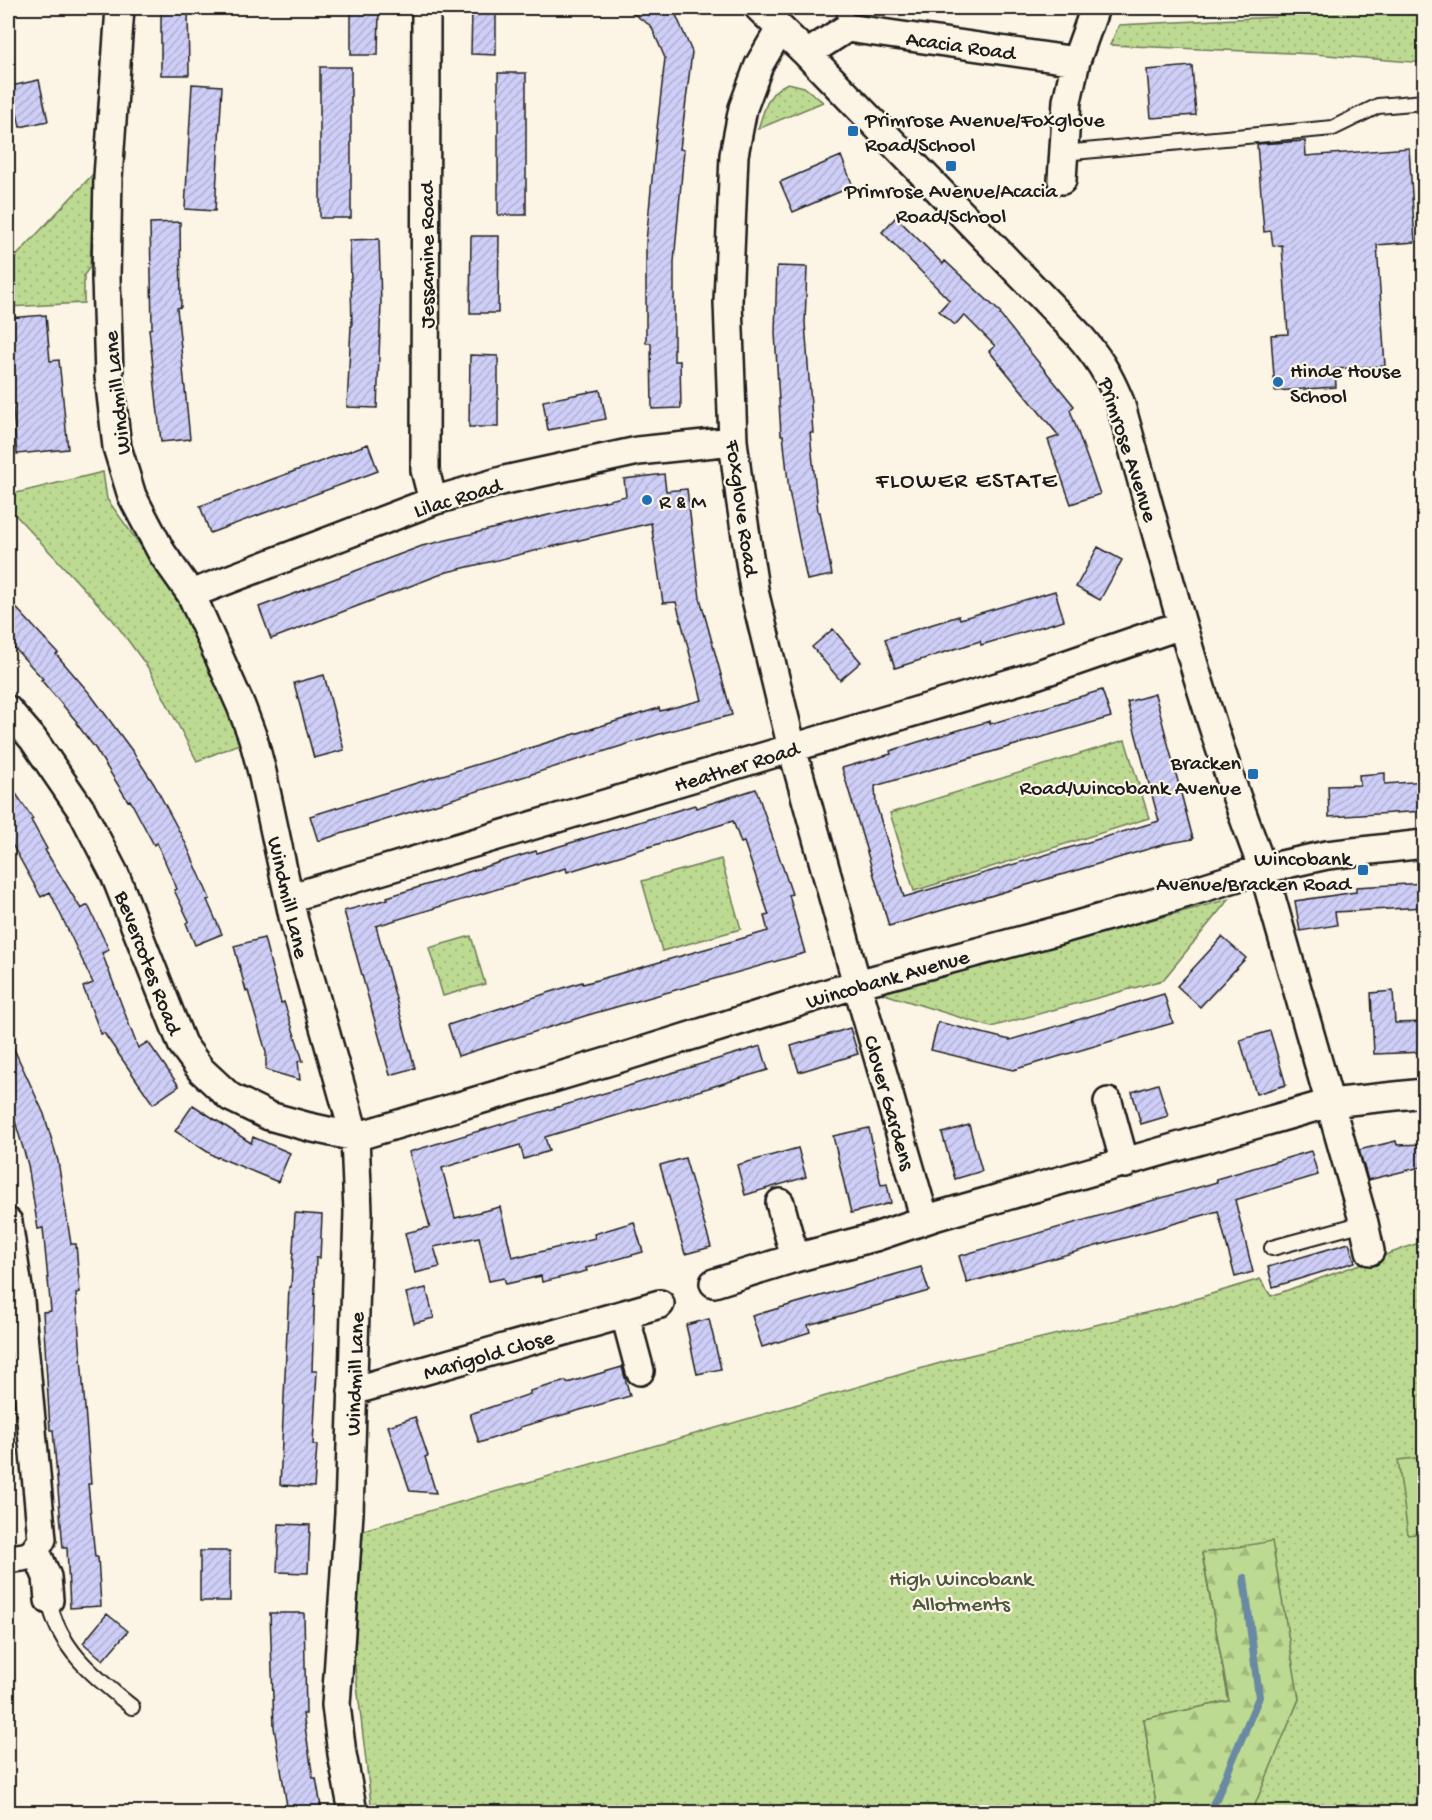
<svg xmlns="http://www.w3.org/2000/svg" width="1432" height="1820" font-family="'Gochi Hand',sans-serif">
<defs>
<pattern id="green-dots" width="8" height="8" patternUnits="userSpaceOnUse" patternTransform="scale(1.5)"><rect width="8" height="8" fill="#bdda92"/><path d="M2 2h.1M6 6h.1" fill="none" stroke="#a2ba7d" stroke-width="1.8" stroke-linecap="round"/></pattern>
<pattern id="forest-firs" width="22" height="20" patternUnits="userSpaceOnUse" patternTransform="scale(1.5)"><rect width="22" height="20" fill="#bdda92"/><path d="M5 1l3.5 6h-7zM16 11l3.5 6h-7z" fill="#a2ba7d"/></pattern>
<pattern id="building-hatch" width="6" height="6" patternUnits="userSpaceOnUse" patternTransform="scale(1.5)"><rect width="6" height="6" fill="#cecef7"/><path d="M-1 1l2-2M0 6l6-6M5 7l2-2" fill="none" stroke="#b0b0d3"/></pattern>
</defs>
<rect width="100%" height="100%" fill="#fcf5e5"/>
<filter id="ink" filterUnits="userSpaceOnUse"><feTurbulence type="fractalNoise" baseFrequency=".0167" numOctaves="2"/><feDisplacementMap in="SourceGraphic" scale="12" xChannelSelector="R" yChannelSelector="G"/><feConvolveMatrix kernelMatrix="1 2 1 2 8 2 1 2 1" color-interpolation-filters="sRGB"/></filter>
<g filter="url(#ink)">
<!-- green -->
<path fill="url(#green-dots)" stroke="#6c7b57" stroke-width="1.5" d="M1279 8H1424V63L1314 54 1110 45 1119 25 1275 17Z
M788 83 804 87 823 102 758 129C765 108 767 92 788 83Z
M94 173 90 267 84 275V303L8 307V265Z
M103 472 107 499 164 578 199 641 244 742 197 761 149 669 113 620 8 507V495Z
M1125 740 1149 818 914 891 890 813Z
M721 859 741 929 662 951 642 881Z
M1229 899 1163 980 991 1027 881 993Z
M471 936 485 984 443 996 429 948Z
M1424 1241V1812H1250L1299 1699 1202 1553 1229 1701 1144 1719 1157 1812H372L354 1659 363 1530 954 1359 1166 1308 1260 1279 1271 1296Z"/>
<!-- forest -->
<path fill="url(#forest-firs)" stroke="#6c7b57" stroke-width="1.5" d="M1272 1541 1299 1699 1254 1807 1250 1812H1157L1144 1719 1229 1701 1202 1553Z"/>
<!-- pitch -->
<path fill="#bdda92" stroke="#6c7b57" stroke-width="1.5" d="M1424 1457V1533L1408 1535 1398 1460Z"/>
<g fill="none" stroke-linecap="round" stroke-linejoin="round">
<!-- stream -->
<path stroke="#6b89a3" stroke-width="8" d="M1209 1812 1216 1799 1259 1697 1244 1578"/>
</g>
<!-- building -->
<path fill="url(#building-hatch)" stroke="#1c1c1c" stroke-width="1.5" d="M161 8H188L189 75H161Z
M351 8H379L378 55H351Z
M472 8H496V55L471 54Z
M625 8H673L692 52 680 149 684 150 674 262V361H680L681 408 652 409 651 343H646V242L656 137 665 58 651 26Z
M1192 66 1196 115 1151 118 1147 70Z
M320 67H351V218H320Z
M498 73H526V215H498Z
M39 80 48 121 20 127 11 86Z
M192 84 222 86 215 211 185 209Z
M1305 141 1306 156 1409 148 1415 242 1377 245 1385 366 1335 369 1336 387 1275 391 1271 335 1288 334 1282 245 1273 246 1271 231 1264 232 1257 144Z
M841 156 853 186 793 212 780 182Z
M896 217 943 264 945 261 1001 313 1000 315 1074 406 1070 410 1100 494 1071 504 1048 440 1059 436 989 351 995 346 964 315 955 325 939 311 949 300 882 232Z
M180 222 181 307 177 308 190 439 161 442 149 329 152 328 150 223Z
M471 236H499L498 313H470Z
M379 239 381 304 377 408 347 407 351 326H352L350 240Z
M777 266 807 267 805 323 813 433H810L818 512H820L832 575 807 580 789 491 783 435H781L775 333Z
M46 315 50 361 59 360 68 449 17 454 8 357V318Z
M470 355 498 356V427H469Z
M600 390 606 419 548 430 543 401Z
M368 444 378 471 210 533 200 506Z
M664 474 666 491 687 489 700 598 732 715 666 732 318 841 310 816 659 708 660 711 702 700 676 602 663 603 651 523 447 572 271 639 259 607 422 546 626 496 624 479Z
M1098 547 1122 560 1100 600 1076 587Z
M1055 591 1064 620 981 645 980 641 895 668 885 639 959 616 960 619Z
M8 599 58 653 56 654 91 695 133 752 154 784 186 844 210 899 207 900 222 934 195 945 186 923 189 921 174 890 177 889 157 843 154 845 130 800 128 801 95 748 76 723 77 722 41 680 43 679 8 641Z
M833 629 861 662 840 680 812 647Z
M324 675 344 750 314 758 294 683Z
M1102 690 1111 717 875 786 876 804 904 897 1159 821 1127 702 1155 694 1193 839 1165 844 889 926 842 768 891 754 890 751 918 742 990 721V724Z
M1385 773V784L1425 781V811L1329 817 1328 786 1360 785 1359 775Z
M8 782 33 819 31 820 47 849 45 850 81 909 88 905 109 950 102 953 138 1048 148 1042 179 1086 153 1104 104 1033 101 1034 83 987 93 983 50 892 41 897 8 837Z
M756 789 792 894 789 895 805 953 588 1015 458 1056 448 1025 582 982 583 984 768 931 764 916 769 915 744 842 741 843 733 821 567 872 566 868 376 926 415 1068 390 1075 344 911 388 899 387 897 536 851 537 853 695 805 696 808Z
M1425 883V907L1335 912 1337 925 1300 931 1295 901 1356 892V887Z
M1222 937 1246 958 1200 1007 1177 986Z
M264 938 281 1003 284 1002 303 1061H298L300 1080 266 1070V1052L248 991H246L234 946Z
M1393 991 1395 1023 1425 1022V1052L1374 1054 1371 993Z
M1164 994 1173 1023 1013 1070 931 1050 938 1022 1010 1040Z
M850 1028 858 1054 799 1072 791 1046Z
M1270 1031 1286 1085 1256 1094 1240 1040Z
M8 1036 44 1114 58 1161 71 1244H76L80 1293 76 1294 91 1484H88L95 1557H98L101 1606 70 1608 67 1548H63L53 1430H50L43 1312 51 1311 43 1228 38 1229 28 1165 12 1111 8 1113Z
M761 1046 768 1070 545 1137 549 1151 524 1159 520 1145 442 1168 455 1218 500 1207 512 1257 520 1255V1257L595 1238 594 1234 634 1222 643 1252 586 1268 587 1271 542 1282 541 1276 506 1284 504 1278 489 1281 479 1237 434 1247 440 1267 415 1273 405 1233 430 1227 409 1152Z
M1158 1084 1168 1116 1141 1124 1132 1092Z
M193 1105 251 1143 253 1137 290 1153 278 1182 218 1157 217 1158 175 1131Z
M969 1125 982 1171 955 1179 942 1133Z
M869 1128 881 1185 887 1184 891 1203 851 1213 833 1136Z
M1396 1141 1397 1145 1425 1144V1166L1368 1180 1359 1150Z
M798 1148 806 1177 745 1195 737 1165Z
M1311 1151 1318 1175 1235 1200 1253 1272 1235 1277 1218 1211 967 1283 959 1256 1217 1182 1216 1179Z
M685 1158 711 1247 685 1254 660 1165Z
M295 1213 322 1215 320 1258H316L312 1371H317L313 1445H317L314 1487 280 1485 289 1287H291Z
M1349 1243 1355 1262 1273 1287 1268 1267Z
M921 1267 929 1291 808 1325 810 1332 762 1347 752 1316Z
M426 1288 434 1318 414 1323 406 1293Z
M709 1319 721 1369 697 1374 686 1325Z
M622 1367 630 1396 520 1427V1429L479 1443 470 1414 530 1394V1391L566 1381 567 1383Z
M415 1417 428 1456 425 1457 436 1493 410 1491 388 1426Z
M279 1524 310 1525 308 1573 277 1572Z
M200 1551H230V1601H200Z
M270 1613H304L306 1714H303L313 1778H316L322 1812H288L274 1727Z
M107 1614 128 1631 103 1660 83 1643Z"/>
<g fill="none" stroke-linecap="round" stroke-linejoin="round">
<defs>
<path id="lane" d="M844 8 847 28
M1063 153 1333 128 1378 106 1424 102
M1272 1248 1364 1223
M49 1600C58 1649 96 1678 132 1707"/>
<path id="street" d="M120 8 108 177 106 277 109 377 117 447 132 496 162 553 191 594 241 706 253 738 262 772 294 921 355 1137 358 1212 349 1513 336 1705 342 1754 353 1812
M426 8 425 470 433 501
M759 8 807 54 1077 333C1098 357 1108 373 1120 402 1164 559 1204 717 1263 869L1364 1223 1370 1251
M780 29 759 65 743 108 734 155 728 302 733 441 740 497 755 595 792 748 857 984 925 1220
M807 54 847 28 1076 61
M1062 180 1067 101 1076 61 1095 8
M191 594 433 501 505 480 638 451 733 441
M8 710 33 739 82 811 115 875 182 1044 201 1070 230 1097 269 1116 309 1127 355 1137 617 1059 857 984 1056 931 1174 897 1263 869 1327 855 1424 844
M289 898 1024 679 1181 625
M1108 1102 1125 1164
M780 1203 795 1258
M8 1222 20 1301 42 1539C33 1557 27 1558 8 1558
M714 1283 795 1258 875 1237 937 1216 1330 1103 1424 1093
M625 1315 640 1371
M352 1391 660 1304
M36 1551 47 1577 49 1600"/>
</defs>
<!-- lane casing -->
<use href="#lane" stroke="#1c1c1c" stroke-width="18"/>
<!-- street casing -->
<use href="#street" stroke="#1c1c1c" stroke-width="32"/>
<!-- lane -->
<use href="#lane" stroke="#fcf5e5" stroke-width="14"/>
<!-- street -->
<use href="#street" stroke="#fcf5e5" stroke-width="27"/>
</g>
</g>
<!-- markers -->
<g fill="#1f6fb2" stroke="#fcf5e5" stroke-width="2">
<rect x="847" y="125" width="12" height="12" rx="3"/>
<rect x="945" y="160" width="12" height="12" rx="3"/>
<circle cx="1278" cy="382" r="6"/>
<circle cx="647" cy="500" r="6"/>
<rect x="1247" y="768" width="12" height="12" rx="3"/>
<rect x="1357" y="864" width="12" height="12" rx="3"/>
</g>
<g text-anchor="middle" stroke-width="4.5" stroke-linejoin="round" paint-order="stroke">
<!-- street labels -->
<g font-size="22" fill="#1c1c1c" stroke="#fcf5e5">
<text transform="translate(961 44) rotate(8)" y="8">Acacia Road</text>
<text transform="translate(425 255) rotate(-90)" y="8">Jessamine Road</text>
<text transform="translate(115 393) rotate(-96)" y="8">Windmill Lane</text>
<text transform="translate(1130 449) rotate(72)" y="8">Primrose Avenue</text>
<text transform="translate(457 496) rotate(-17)" y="8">Lilac Road</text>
<text transform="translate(744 508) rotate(82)" y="8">Foxglove Road</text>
<text transform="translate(736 765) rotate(-17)" y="8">Heather Road</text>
<text transform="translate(290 897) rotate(77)" y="8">Windmill Lane</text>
<text transform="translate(150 962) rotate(69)" y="8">Bevercotes Road</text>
<text transform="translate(887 977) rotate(-16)" y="8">Wincobank Avenue</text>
<text transform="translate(891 1102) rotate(74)" y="8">Clover Gardens</text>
<text transform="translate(488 1353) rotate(-16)" y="8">Marigold Close</text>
<text transform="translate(353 1374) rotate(-88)" y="8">Windmill Lane</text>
</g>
<!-- poi labels -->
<g font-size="22" fill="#1c1c1c" stroke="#fcf5e5" text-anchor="start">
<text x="865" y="126">Primrose Avenue/Foxglove<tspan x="865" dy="25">Road/School</tspan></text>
<text x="951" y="197" text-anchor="middle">Primrose Avenue/Acacia<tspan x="951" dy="25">Road/School</tspan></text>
<text x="1290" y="377">Hinde House<tspan x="1290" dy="25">School</tspan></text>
<text x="659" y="508">R &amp; M</text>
<text x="1241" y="769" text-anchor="end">Bracken<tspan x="1241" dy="25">Road/Wincobank Avenue</tspan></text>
<text x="1351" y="865" text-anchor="end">Wincobank<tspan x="1351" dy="25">Avenue/Bracken Road</tspan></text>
</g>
<!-- park labels -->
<g font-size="22" fill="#4c553f" stroke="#fcf5e5">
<text x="961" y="1585">High Wincobank<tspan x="961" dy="25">Allotments</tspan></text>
</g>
<!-- neighbourhood labels -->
<g font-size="24" letter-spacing="1.5" fill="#1c1c1c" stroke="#fcf5e5">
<text x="967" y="487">FLOWER ESTATE</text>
</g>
</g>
<!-- margin -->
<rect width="1432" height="1820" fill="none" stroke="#fcf5e5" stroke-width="30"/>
<rect x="15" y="15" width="1402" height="1790" fill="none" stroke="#1c1c1c" stroke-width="2" filter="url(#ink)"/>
</svg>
